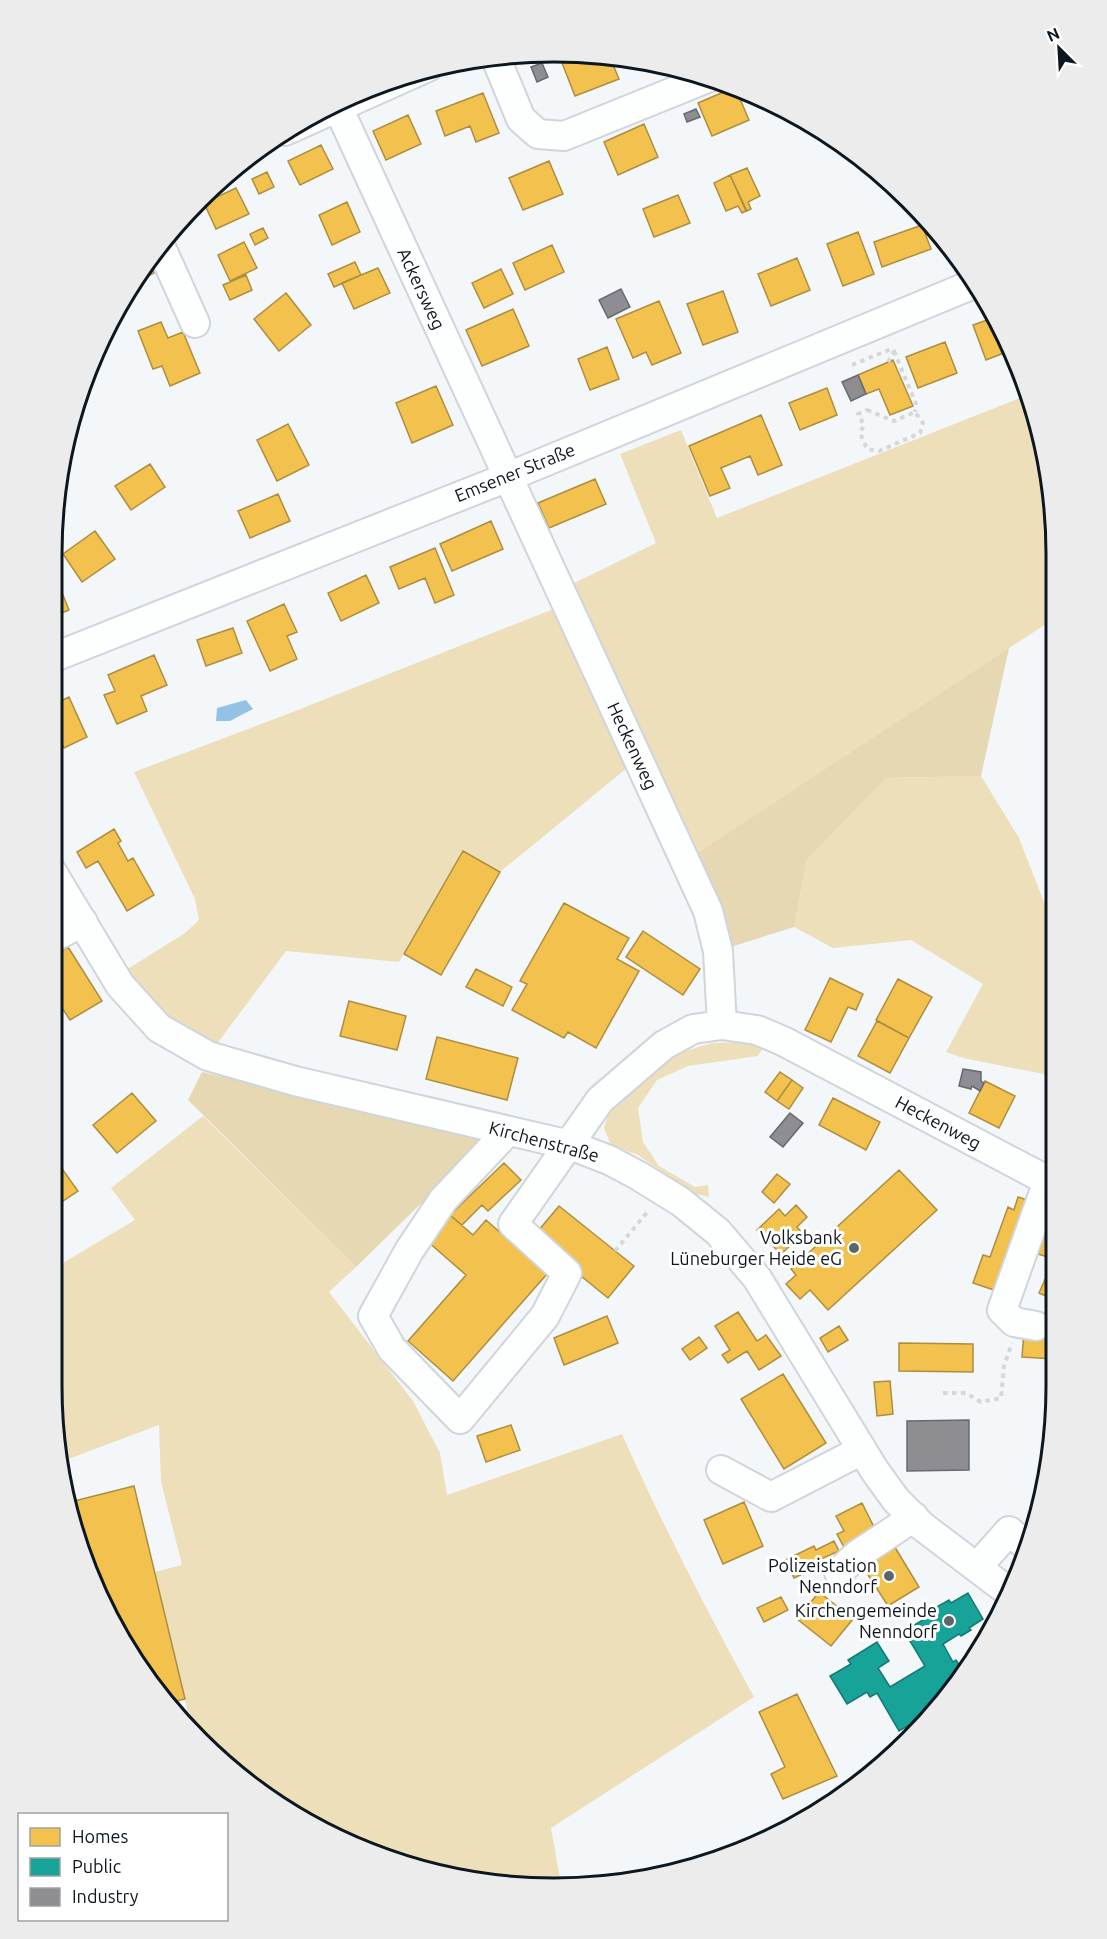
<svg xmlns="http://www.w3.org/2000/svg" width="1107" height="1939" font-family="Ubuntu,sans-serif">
<rect width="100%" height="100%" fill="#f4f7f9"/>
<!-- green -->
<path fill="#eddfba" d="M1030 394 1052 488V620L685 861 638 759 500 872 463 851 399 962 286 951 208 1056 115 977 185 933 199 920 195 899 134 772 285 715 566 604 560 590 656 543 620 454 681 430 717 518Z
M981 776 1019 838 1044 902 1053 908 1054 1076 963 1058 946 1052 983 984 911 940 833 948 794 927 807 860 886 778Z
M739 1042 764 1046 758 1056 688 1066 657 1080 638 1108 643 1142 659 1166 695 1187 708 1185 709 1197 692 1193 638 1155 611 1145 604 1128 609 1112 656 1067 679 1053 712 1043Z
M203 1116 356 1267 329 1292 413 1401 440 1453 447 1495 622 1434C662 1524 707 1611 754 1697L551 1828 561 1884 423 1871 274 1803 184 1718 188 1716 185 1699 155 1572 182 1565 161 1482 159 1425 63 1461 51 1385V1270L135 1220 111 1188Z"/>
<!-- forest -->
<path fill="#e5d8b2" d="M1009 648 981 776 886 778 807 860 794 927 718 951 685 861Z
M202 1072 485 1141 356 1267 188 1100Z"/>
<!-- water -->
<path fill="#94c2e4" d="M246 700 253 709 230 721H216L217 708Z"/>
<!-- homes -->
<path fill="#f2c14e" stroke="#ad8e40" stroke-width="1.5" d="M583 54 609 55 619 79 575 96 562 63Z
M735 87 749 120 712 136 698 103Z
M483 93 499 133 476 142 470 126 445 136 436 111Z
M408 115 421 144 386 160 373 131Z
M799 116 810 123 807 128 796 121Z
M644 124 658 157 618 175 604 142Z
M321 145 333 169 300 185 288 161Z
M549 161 563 194 523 210 509 178Z
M747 168 760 196 748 202 751 209 747 211 730 175Z
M267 172 274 187 259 194 252 179Z
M730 175 746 211 742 213 738 206 726 211 714 183Z
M236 188 249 214 216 229 204 203Z
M678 195 690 223 654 237 643 209Z
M347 202 360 232 332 245 319 215Z
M922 225 931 249 882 267 874 242Z
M263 228 268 238 255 245 250 234Z
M858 232 874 274 843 286 827 244Z
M244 242 257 268 230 281 218 255Z
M552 245 564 272 525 290 513 263Z
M797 258 810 290 771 306 758 274Z
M148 261 154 273 132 284Z
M355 262 361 275 334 287 328 274Z
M378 268 390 293 354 309 342 283Z
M501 269 513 294 484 308 472 283Z
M246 275 252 290 230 300 223 285Z
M723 291 738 332 703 345 687 304Z
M286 293 311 325 279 351 254 319Z
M659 301 681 353 652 365 646 352 633 358 616 319Z
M513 309 529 346 482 366 466 330Z
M993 318 1009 351 986 360 973 325Z
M161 322 168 338 183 332 200 373 170 386 162 366 153 369 138 331Z
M945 342 957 373 918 388 906 357Z
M607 347 619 379 590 390 578 359Z
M893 360 913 406 890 415 879 389 866 394 858 375Z
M436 386 453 425 412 443 396 403Z
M827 388 837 415 800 430 789 403Z
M761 415 782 465 758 475 750 456 721 468 730 488 710 496 689 446Z
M288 424 309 465 277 481 257 440Z
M150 464 165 487 131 510 115 486Z
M595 479 606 504 549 528 538 503Z
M278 494 290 521 250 538 238 511Z
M491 521 503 549 452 571 440 544Z
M95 531 115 559 82 582 63 554Z
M435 548 454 595 435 603 425 578 399 589 390 567Z
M366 575 379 603 341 621 328 593Z
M57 580 69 610 52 617V582Z
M284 604 297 632 287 636 297 659 270 671 247 621Z
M233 628 242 653 206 666 197 640Z
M154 655 167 685 141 696 147 711 117 724 104 695 115 691 108 675Z
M69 697 87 737 64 748 54 726 52 727V705Z
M114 829 121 841 118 843 128 861 133 858 154 895 127 911 98 861 86 868 77 852Z
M463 851 500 872 441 975 404 954Z
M564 903 629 938 617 959 639 971 596 1048 568 1032 564 1038 512 1010 527 984 520 981Z
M643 931 700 969 683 995 626 957Z
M68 947 102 1001 70 1020 51 991 52 958Z
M476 969 512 987 503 1006 466 987Z
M830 978 863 994 856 1010 848 1007 831 1042 805 1030Z
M898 979 932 997 909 1038 876 1020Z
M349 1001 406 1016 397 1050 340 1036Z
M877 1021 909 1038 890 1073 858 1056Z
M437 1037 518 1058 507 1100 426 1079Z
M780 1072 792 1080 777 1101 765 1092Z
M792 1080 803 1088 789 1109 777 1101Z
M985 1081 1015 1096 999 1128 969 1113Z
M132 1093 156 1121 117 1153 93 1125Z
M833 1098 880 1122 866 1150 819 1125Z
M504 1163 521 1180 488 1211 482 1205 462 1225 450 1215Z
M60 1166 78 1191 51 1209V1172Z
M899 1170 937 1210 828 1310 810 1290 800 1299 786 1284 796 1275 791 1269Z
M777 1174 790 1184 774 1203 762 1192Z
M1018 1197 1031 1201 1000 1292 973 1283 983 1255 990 1257 1008 1207 1014 1210Z
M796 1205 807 1217 797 1227 803 1234 781 1254 757 1230 779 1209 785 1216Z
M559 1206 634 1266 608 1298 533 1237Z
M450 1215 473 1235 486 1220 547 1274 453 1381 408 1341 466 1275 427 1241Z
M1039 1218 1049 1222 1050 1219 1054 1220V1259L1038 1254 1044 1238 1034 1234Z
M1050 1268 1054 1270 1055 1300 1039 1293Z
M738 1312 757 1341 766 1335 781 1356 759 1370 747 1351 728 1363 722 1355 730 1350 715 1326Z
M607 1316 618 1343 564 1365 554 1338Z
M839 1326 848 1340 828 1352 820 1338Z
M1024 1330 1055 1333 1054 1359 1022 1357Z
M699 1337 707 1348 690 1360 682 1349Z
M899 1343 973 1344V1372L899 1371Z
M783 1374 826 1443 784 1469 741 1399Z
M890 1381 893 1414 877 1416 874 1382Z
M511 1425 520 1450 486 1462 477 1436Z
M134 1486 185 1699 168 1703 155 1691 78 1547 70 1502Z
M744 1502 763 1546 723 1564 704 1520Z
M862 1503 877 1533 845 1549 837 1534 844 1531 836 1516Z
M834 1541 839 1551 821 1559 824 1564 794 1578 785 1560 814 1546 816 1550Z
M893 1544 919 1587 888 1606 861 1564Z
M819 1592 853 1619 831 1646 797 1619Z
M781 1597 788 1610 764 1622 757 1608Z
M797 1694 837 1776 783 1799 771 1774 785 1767 759 1712Z"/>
<!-- public -->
<path fill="#17a398" stroke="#147974" stroke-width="1.5" d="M968 1593 983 1619 969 1628 971 1630 961 1636 959 1634 943 1644 953 1662 956 1660 962 1669 923 1717 899 1731 877 1693 870 1697 867 1692 847 1704 830 1676 851 1664 848 1660 877 1642 889 1661 878 1668 890 1687 925 1666 904 1631 935 1613 933 1609 949 1600 951 1603Z"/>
<!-- industry -->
<path fill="#8d8d92" stroke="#666a70" stroke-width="1.5" d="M641 60 660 65 646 71Z
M542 63 548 77 537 82 531 67Z
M696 109 700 117 687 122 684 114Z
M621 289 630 307 608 318 599 300Z
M858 375 866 394 851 401 842 382Z
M963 1069 981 1072V1081L984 1083 980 1091 972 1086 971 1089 959 1086Z
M790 1113 803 1123 783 1147 770 1137Z
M969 1420V1470L907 1471V1421Z"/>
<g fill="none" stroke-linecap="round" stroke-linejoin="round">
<defs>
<path id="minor" d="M495 56 521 119 538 134 564 136 710 77
M335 101 708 911 718 951 722 1025
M285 131 428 67
M160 245 195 323
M52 658 508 477 976 283
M52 872 120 985 159 1028 208 1056 295 1081 570 1145 609 1160 639 1176 681 1202 718 1232 757 1278 875 1471 896 1500 922 1526 1009 1592
M52 938 83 922
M508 1131 443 1200 409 1251 373 1316 392 1349 460 1419 545 1316 567 1273 513 1224 600 1100 664 1045 693 1029 722 1025 757 1030 783 1041 1054 1184
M1036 1326 1014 1322 1002 1310 1048 1181
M721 1470 771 1497 862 1450
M977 1567 1009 1531 1029 1548
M839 1572 857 1555 914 1517"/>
</defs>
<!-- minor casing -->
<use href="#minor" stroke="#cfd5db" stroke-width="32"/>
<!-- path -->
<path stroke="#d5d7d8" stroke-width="4" stroke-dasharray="4.5 4.5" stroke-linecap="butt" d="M610 57 620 55
M636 59 643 63
M894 351 916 404 915 412
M852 365 891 349 894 351 888 362
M867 410 894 421 915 412 923 423 920 433 879 451 867 449 860 433 864 425 858 414Z
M615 1251 649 1210
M943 1393H966L981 1402 1001 1398 1004 1366 1012 1343
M1046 1402 1055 1403"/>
<!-- minor -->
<use href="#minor" stroke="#fdfefe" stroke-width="28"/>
</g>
<!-- markers -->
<g fill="#5d656b" stroke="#fff" stroke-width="2">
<circle cx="854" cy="1248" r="6"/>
<circle cx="889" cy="1576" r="6"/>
<circle cx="949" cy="1621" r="6"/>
</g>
<g text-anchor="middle" stroke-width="6" stroke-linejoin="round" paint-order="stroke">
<!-- street labels -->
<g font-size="18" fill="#0c171f" stroke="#fff">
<text transform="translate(421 289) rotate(65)" y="6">Ackersweg</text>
<text transform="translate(515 473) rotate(-22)" y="6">Emsener Straße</text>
<text transform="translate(632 746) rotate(65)" y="6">Heckenweg</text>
<text transform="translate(938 1123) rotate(28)" y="6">Heckenweg</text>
<text transform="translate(544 1142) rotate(15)" y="6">Kirchenstraße</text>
</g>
<!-- poi labels -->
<g font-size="18" fill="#0c171f" stroke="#fff" text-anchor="end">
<text x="842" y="1244">Volksbank<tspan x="842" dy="21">Lüneburger Heide eG</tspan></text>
<text x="877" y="1572">Polizeistation<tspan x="877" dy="21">Nenndorf</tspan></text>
<text x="937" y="1617">Kirchengemeinde<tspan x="937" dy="21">Nenndorf</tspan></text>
</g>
</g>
<!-- crop -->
<path d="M0 0H1107V1939H0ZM554 62H554A492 492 0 0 1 1046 554V1386A492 492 0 0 1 554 1878H554A492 492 0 0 1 62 1386V554A492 492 0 0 1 554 62Z" fill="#ececed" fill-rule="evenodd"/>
<path fill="none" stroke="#0c171f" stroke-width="3" d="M554 62H554A492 492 0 0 1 1046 554V1386A492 492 0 0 1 554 1878H554A492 492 0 0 1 62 1386V554A492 492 0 0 1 554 62Z"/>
<!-- legend -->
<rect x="18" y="1813" width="210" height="108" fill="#ffffff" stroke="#9ea2a5" stroke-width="1.5"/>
<rect x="30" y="1828" width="30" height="18" fill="#f2c14e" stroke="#9ea2a5" stroke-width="1.5"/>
<text x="72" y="1843" font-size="18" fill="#0c171f">Homes</text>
<rect x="30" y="1858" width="30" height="18" fill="#17a398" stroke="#9ea2a5" stroke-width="1.5"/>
<text x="72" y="1873" font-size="18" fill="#0c171f">Public</text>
<rect x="30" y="1888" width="30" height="18" fill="#8d8d92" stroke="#9ea2a5" stroke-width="1.5"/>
<text x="72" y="1903" font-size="18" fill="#0c171f">Industry</text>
<!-- north arrow -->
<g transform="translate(1059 48) rotate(336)" stroke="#ffffff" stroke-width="4.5" paint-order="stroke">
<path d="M0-4.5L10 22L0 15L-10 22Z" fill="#0c171f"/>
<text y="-9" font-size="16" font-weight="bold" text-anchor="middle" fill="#0c171f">N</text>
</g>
</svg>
